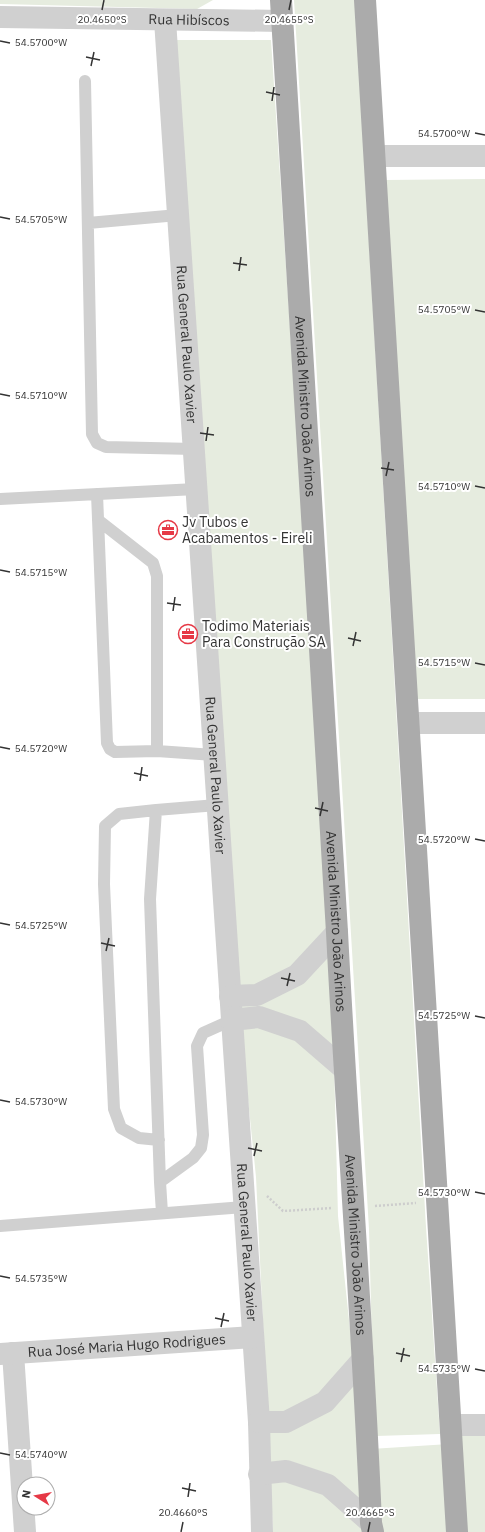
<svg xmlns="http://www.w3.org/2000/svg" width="485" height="1532" font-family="'IBM Plex Sans',sans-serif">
<rect width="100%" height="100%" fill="#fff"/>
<!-- green -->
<path fill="#e6ecdf" d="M0 0H213L197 9 0 4Z
M294 0H355L426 1227 440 1434 376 1436 373 1382 369 1229Z
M175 40H271L331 947 338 1216 353 1358 364 1532H273L256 1177 241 1031Z
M485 179V699H416L385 180Z
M451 1425H485V1532H457Z
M449 1444 454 1532H374L371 1449Z"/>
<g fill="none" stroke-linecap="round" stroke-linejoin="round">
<!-- path -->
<path stroke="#cdcdcd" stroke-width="2.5" stroke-dasharray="2 2" stroke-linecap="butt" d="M267 1196 283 1211 332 1208
M375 1206 416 1203"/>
<!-- service -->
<path stroke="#d0d0d0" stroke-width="12" d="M85 81 92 434 97 443 106 447 194 449
M88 223 178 215
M97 494 107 743 110 749 115 752 157 751 214 755
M0 499 196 489
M98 520 153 563 157 576V751
M156 810 217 805
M159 1140 139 1138 121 1128 114 1109 104 884 105 826 119 814 156 810 150 899 160 1182
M162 1213 160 1182 193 1158 201 1148 203 1135 197 1046 203 1033 232 1020
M0 1226 244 1207"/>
<!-- minor -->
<g stroke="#d0d0d0" stroke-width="22">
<path id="s1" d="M0 17 282 21"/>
<path id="s2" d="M165 20 259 1422 262 1532"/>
<path d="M375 156H485"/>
<path d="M409 723H485"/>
<path d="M230 996 257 995 297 975 337 932"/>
<path d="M232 1020 259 1017 300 1031 344 1069"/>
<path d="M13 1353 25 1532"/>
<path id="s3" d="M0 1354 253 1337"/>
<path d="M259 1422H286L325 1402 363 1359"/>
<path d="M451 1425H485"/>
<path d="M259 1474 286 1471 328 1485 371 1523"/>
</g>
<!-- primary -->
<g stroke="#ababab" stroke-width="22">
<path id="s4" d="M281 0 337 932C347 1129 363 1326 371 1523L373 1532"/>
<path d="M365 0 457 1532"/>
</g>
</g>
<!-- ticks -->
<path fill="none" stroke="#333" stroke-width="1.5" d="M102 10 104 0M289 10 291 0M0 41 10 43M86 57 100 60M91 66 94 52M266 92 280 95M272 101 274 87M475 133 485 135M0 217 10 219M233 263 247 265M239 271 241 257M475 310 485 312M0 394 10 396M200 433 214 435M206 441 208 427M381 468 394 470M386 476 389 462M475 486 485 488M0 570 10 572M167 603 181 605M173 611 175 597M348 638 361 641M353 646 356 632M475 663 485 665M0 747 10 749M134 773 148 776M140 781 142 767M315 808 328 811M320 816 323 802M475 839 485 841M0 923 10 925M101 943 115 946M106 951 109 938M281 978 295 981M287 986 290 973M475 1016 485 1018M0 1100 10 1102M248 1148 262 1151M254 1156 257 1143M475 1192 485 1194M0 1276 10 1278M215 1318 229 1321M221 1327 224 1313M396 1353 410 1356M401 1362 404 1348M475 1369 485 1371M0 1453 10 1455M182 1488 196 1491M188 1497 190 1483M181 1532 183 1522M368 1532 370 1522"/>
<!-- icons -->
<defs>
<symbol id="office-ring" viewBox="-11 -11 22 22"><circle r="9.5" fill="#fff" stroke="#e63946" stroke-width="1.5"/><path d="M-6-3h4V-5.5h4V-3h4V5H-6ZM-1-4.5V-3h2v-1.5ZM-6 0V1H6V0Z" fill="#e63946"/></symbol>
</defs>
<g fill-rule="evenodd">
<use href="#office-ring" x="157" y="519" width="22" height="22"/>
<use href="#office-ring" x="177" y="623" width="22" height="22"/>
</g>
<g text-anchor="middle" stroke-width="4" stroke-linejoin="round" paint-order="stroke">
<!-- street labels -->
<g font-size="14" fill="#333" stroke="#fff">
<text dy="5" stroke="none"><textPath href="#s1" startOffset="189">Rua Hibíscos</textPath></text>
<text dy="5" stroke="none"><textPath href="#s2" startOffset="325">Rua General Paulo Xavier</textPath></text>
<text dy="5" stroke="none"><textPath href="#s4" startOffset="407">Avenida Ministro João Arinos</textPath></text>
<text dy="5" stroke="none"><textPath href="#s2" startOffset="757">Rua General Paulo Xavier</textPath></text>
<text dy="5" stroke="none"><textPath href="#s4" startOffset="923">Avenida Ministro João Arinos</textPath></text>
<text dy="5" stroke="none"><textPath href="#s2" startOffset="1225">Rua General Paulo Xavier</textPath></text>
<text dy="5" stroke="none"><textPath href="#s4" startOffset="1247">Avenida Ministro João Arinos</textPath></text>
<text dy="5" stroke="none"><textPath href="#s3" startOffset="127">Rua José Maria Hugo Rodrigues</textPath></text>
</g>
<!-- poi labels -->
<g font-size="14" fill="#333" stroke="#fff" text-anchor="start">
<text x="182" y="527">Jv Tubos e<tspan x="182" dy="16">Acabamentos - Eireli</tspan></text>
<text x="202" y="631">Todimo Materiais<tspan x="202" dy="16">Para Construção SA</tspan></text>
</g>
</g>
<g font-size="10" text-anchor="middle" fill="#333" stroke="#fff" stroke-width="4" stroke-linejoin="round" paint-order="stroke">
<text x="102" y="23">20.4650°S</text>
<text x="289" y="23">20.4655°S</text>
<text x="41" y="46">54.5700°W</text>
<text x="444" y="137">54.5700°W</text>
<text x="41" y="223">54.5705°W</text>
<text x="444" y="313">54.5705°W</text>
<text x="41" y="399">54.5710°W</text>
<text x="444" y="490">54.5710°W</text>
<text x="41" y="576">54.5715°W</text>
<text x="444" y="666">54.5715°W</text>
<text x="41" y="752">54.5720°W</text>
<text x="444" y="843">54.5720°W</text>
<text x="41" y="929">54.5725°W</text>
<text x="444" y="1019">54.5725°W</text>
<text x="41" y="1105">54.5730°W</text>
<text x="444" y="1196">54.5730°W</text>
<text x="41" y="1282">54.5735°W</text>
<text x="444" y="1372">54.5735°W</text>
<text x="41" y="1458">54.5740°W</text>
<text x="183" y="1516">20.4660°S</text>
<text x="370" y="1516">20.4665°S</text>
</g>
<!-- north arrow -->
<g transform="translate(36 1496) rotate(281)"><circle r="19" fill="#ffffff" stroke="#adadad"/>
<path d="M0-3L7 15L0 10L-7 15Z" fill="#e63946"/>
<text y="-6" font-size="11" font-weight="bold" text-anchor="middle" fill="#333333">N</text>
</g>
</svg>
